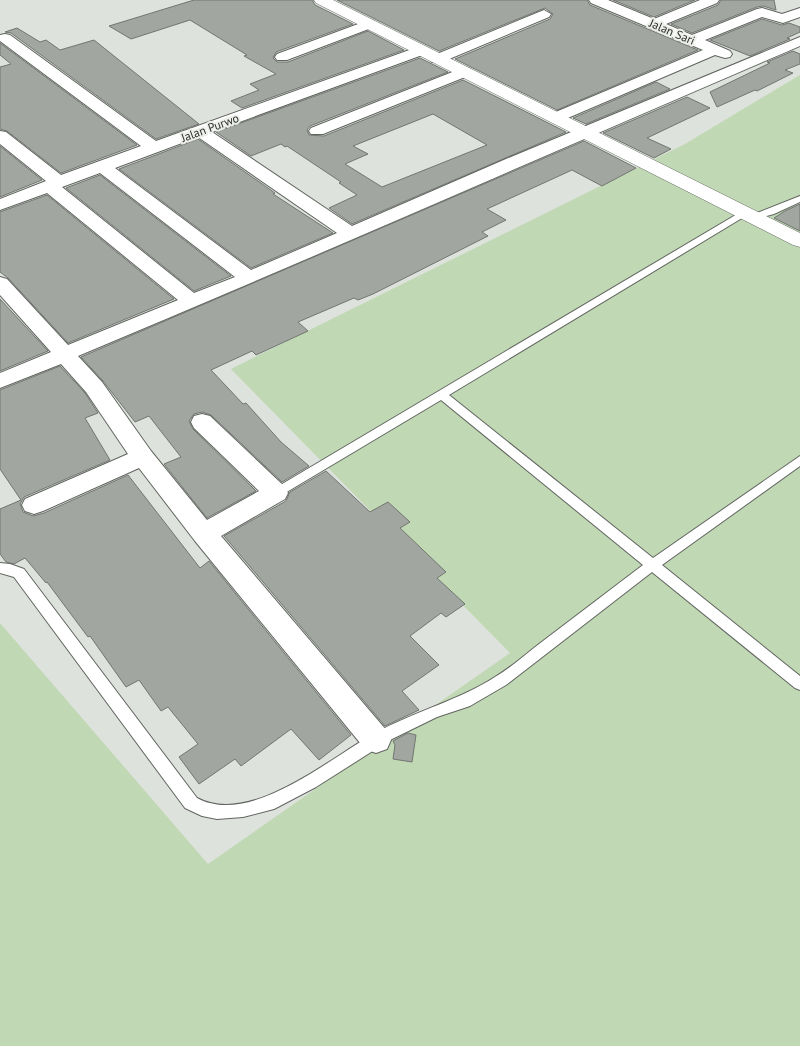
<svg xmlns="http://www.w3.org/2000/svg" width="800" height="1046" font-family="'PT Sans',sans-serif">
<rect width="100%" height="100%" fill="#dee2dc"/>
<!-- green -->
<path fill="#c0d8b3" d="M800 75V1046H0V623L208 864 510 653 231 369 685 144Z"/>
<!-- building -->
<path fill="#a2a6a0" stroke="#727671" fill-rule="evenodd" d="M194 0H312L315 5 353 24 276 52 273 58 277 62H288L368 31 404 50 242 108 231 101 259 90 250 84 276 74 244 56 247 55 190 20 131 39 109 26Z
M337 0H587L590 5 698 50 557 110 455 59 550 19 553 14 545 8 439 51Z
M613 0H695L654 17Z
M721 0H774L776 10 763 6 757 7 692 33 671 24 718 5Z
M762 19 782 25 789 23 800 27V32L787 38 790 39 750 56 710 40Z
M17 28 40 42 46 40 60 50 94 40 199 124 156 139 11 33 5 32Z
M0 43 137 145 61 173 7 131 0 129V67L11 64 0 55Z
M793 51 800 54V64L785 70 793 73 757 91 755 90 717 107 710 92 770 63 767 62Z
M420 58 448 72 310 126 307 130 309 135 324 136 463 80 566 132 352 224 329 208 357 195 339 183 341 182 287 146 285 147 281 144 251 156 216 132ZM433 114 487 145 382 187 345 164 368 154 353 146Z
M656 82 670 89 586 124 573 118Z
M687 97 710 108 647 138 671 149 654 158 603 133Z
M198 139 275 193 273 194 333 233 251 268 119 169Z
M584 141 636 168 602 186 572 170 487 209 506 220 482 232 488 236 373 294 358 300 354 298 298 322 308 331 256 355 252 351 211 370 243 404 246 403 281 442 309 466 282 482 211 415 202 412 194 414 189 421 193 429 256 491 207 518 164 464 181 457 149 416 135 422 103 381 81 357Z
M0 146 42 180 0 197Z
M100 175 231 276 194 291 66 188Z
M47 195 174 299 68 343 8 278 0 272V212Z
M800 204V231L774 218 785 211Z
M0 299 48 351 0 371Z
M60 366 85 393 98 413 85 418 110 460 24 497 20 504 23 512 33 516 44 513 128 475 200 568 209 561 351 735 319 760 291 729 241 766 235 759 199 784 179 757 198 744 168 707 161 711 139 680 126 687 90 636 88 637 47 582 46 583 25 558 14 564 6 562 0 554V509L21 500 0 469V390Z
M326 471 370 512 388 502 410 522 400 528 446 572 437 578 465 604 446 617 441 613 410 636 439 665 402 691 419 710 385 726 224 536 286 501 290 492Z
M408 733 416 735 412 762 393 759 395 745 393 741Z"/>
<g fill="none" stroke-linecap="round" stroke-linejoin="round">
<defs>
<path id="service" d="M800 196V202L774 214 752 220 747 217Z
M744 210 747 211V215L449 395 653 558 800 456V466L662 565 800 676V690L795 688 652 572 506 685 470 706 437 717 390 740 316 787 274 809 243 817 217 819 202 816 185 808 14 577 0 573V563L10 564 24 569 197 798C252 828 334 754 381 730 419 710 459 700 495 677 512 667 527 653 543 641 577 615 610 590 643 565L441 400 280 496H272L270 493 272 490Z"/>
<path id="minor" d="M589 0H608L654 19 700 0H719L717 3 666 24 692 35 757 9 762 8 782 14 800 8V17L783 23 762 17 705 40 730 51 732 54 730 57 725 58 715 55 563 120H551L549 117 551 114 703 50 591 3Z
M544 10 551 14 549 17 442 62H432L430 59 432 56Z
M369 20 374 21 376 24 374 27 287 60H277L275 57 277 54Z
M5 34 10 35 156 141 415 48H425L427 51 425 54 212 132 352 226 506 159 800 37V46C559 149 320 255 78 356L102 382 151 451 207 520 259 491 194 428 191 422 194 416 202 414 210 416 285 487 288 493 285 499 221 536 387 731 391 740 387 749 376 753 365 749 195 541 139 468 43 511 34 514 25 511 22 505 25 499 128 454 86 392 61 364 0 388V373L51 352 0 295V277L7 279 68 345 178 300 47 193 0 210V199L46 181 0 144V131L6 132 61 175 141 146 0 41V35ZM198 137 337 233 251 270 115 168ZM100 173 235 277 194 293 62 187Z
M465 67 470 69 473 72 470 75 323 134H311L309 131 311 128Z"/>
<path id="tertiary" d="M314 0H333L800 233V247L793 245 316 3Z"/>
</defs>
<!-- service casing -->
<use href="#service" stroke="#616560" stroke-width="2"/>
<!-- minor casing -->
<use href="#minor" stroke="#616560" stroke-width="2"/>
<!-- tertiary casing -->
<use href="#tertiary" stroke="#616560" stroke-width="1"/>
<!-- service -->
<use href="#service" fill="#fff" fill-rule="evenodd"/>
<!-- minor -->
<use href="#minor" fill="#fff" fill-rule="evenodd"/>
<!-- tertiary -->
<use href="#tertiary" fill="#fff" fill-rule="evenodd"/>
</g>
<g text-anchor="middle" stroke-width="4" stroke-linejoin="round" paint-order="stroke">
<!-- far-street labels -->
<g font-size="12" fill="#2d2e2c" stroke="#ecefea">
<text transform="translate(672 32) rotate(23)" y="4">Jalan Sari</text>
<text transform="translate(210 128) rotate(-20)" y="4">Jalan Purwo</text>
</g>
</g>
</svg>
